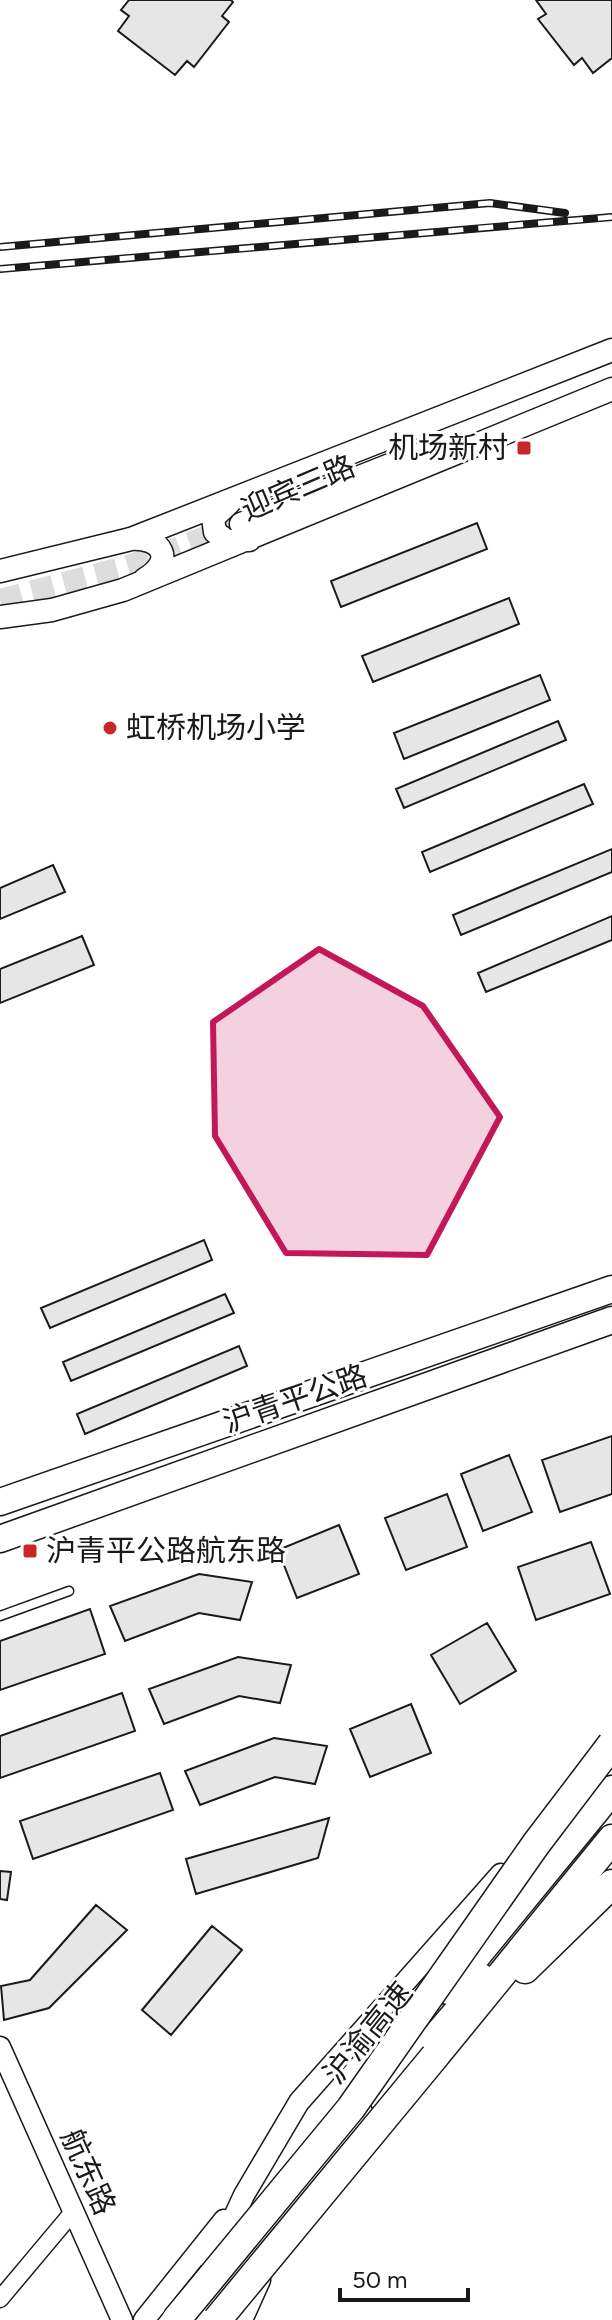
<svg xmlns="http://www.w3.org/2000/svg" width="612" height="2320" font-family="Figtree,'Noto Sans SC',sans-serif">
<rect width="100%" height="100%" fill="#fff"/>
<!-- building -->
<path fill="#e6e6e6" stroke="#1a1a1a" stroke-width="2" d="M129 0H231L233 2 222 16 229 22 194 67 187 61 175 75 118 31 129 16 121 10Z
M536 0H612V58L593 73 582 58 574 65 538 19 546 14Z
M477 523 487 549 341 607 331 581Z
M509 598 519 624 373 682 362 656Z
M540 675 550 700 404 759 394 733Z
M558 721 566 740 404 808 396 789Z
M584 784 593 804 430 872 422 852Z
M612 849V872L461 935 453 915Z
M53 865 65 892 0 919V888Z
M612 916V940L486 992 478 973Z
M82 936 94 965 0 1003V969Z
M204 1240 212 1260 50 1328 41 1308Z
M225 1294 234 1313 71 1381 63 1362Z
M239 1346 247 1366 85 1434 77 1414Z
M612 1436V1494L560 1512 542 1460Z
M509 1455 532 1512 483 1531 461 1474Z
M447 1494 467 1547 406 1570 385 1518Z
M339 1525 359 1574 297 1598 278 1550Z
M591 1542 610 1594 536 1620 518 1567Z
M199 1574 252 1582 240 1620 199 1613 125 1641 110 1606Z
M90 1609 105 1654 0 1690V1641Z
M487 1623 516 1671 460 1704 431 1655Z
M238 1657 291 1665 280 1703 239 1696 164 1724 149 1689Z
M122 1693 135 1731 0 1778V1736Z
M411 1704 431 1753 370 1777 350 1729Z
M274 1738 327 1746 315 1784 275 1777 200 1805 185 1771Z
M160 1773 173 1810 33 1859 20 1821Z
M329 1818 318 1858 196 1894 186 1859Z
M0 1871 11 1872 7 1900 0 1899Z
M96 1905 127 1930 49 2008 4 2020 1 1986 30 1980Z
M212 1926 242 1950 171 2035 142 2010Z"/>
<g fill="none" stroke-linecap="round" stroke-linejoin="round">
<!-- secondary-tunnel -->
<path stroke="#ddd" stroke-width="22" stroke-dasharray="22 11" stroke-linecap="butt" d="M0 600 128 566 241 524"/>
<defs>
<path id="service" d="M0 1616 69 1591"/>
<path id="minor" d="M0 2299 73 2212"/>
<path id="tertiary" d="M0 2047 122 2320
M381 2102 407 2065 484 1975
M211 2267 244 2195 299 2102 501 1874
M144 2320 224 2220
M242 2320 260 2280"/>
<path id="secondary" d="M229 503 213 518 215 532 227 541 249 540
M241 524 415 455
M130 539C162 536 176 561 145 579
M0 571 131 539 612 350
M0 617 52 610 123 590 612 389"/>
<path id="trunk" d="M0 1502 612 1289
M0 1539 612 1320"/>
<path id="motorway" d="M525 1969 612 1884
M448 1990 612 1790
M435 2056 612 1839"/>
</defs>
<!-- service casing -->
<use href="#service" stroke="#1a1a1a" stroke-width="11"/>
<!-- minor casing -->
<use href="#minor" stroke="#1a1a1a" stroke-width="19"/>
<!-- tertiary casing -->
<use href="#tertiary" stroke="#1a1a1a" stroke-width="23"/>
<!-- secondary casing -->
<use href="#secondary" stroke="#1a1a1a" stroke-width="25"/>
<!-- trunk casing -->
<use href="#trunk" stroke="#1a1a1a" stroke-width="29"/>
<!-- motorway casing -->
<use href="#motorway" stroke="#1a1a1a" stroke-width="31"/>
<!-- service -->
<use href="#service" stroke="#fff" stroke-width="8"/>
<!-- minor -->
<use href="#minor" stroke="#fff" stroke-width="16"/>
<!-- tertiary -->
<use href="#tertiary" stroke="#fff" stroke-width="20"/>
<!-- secondary -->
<use href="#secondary" stroke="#fff" stroke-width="22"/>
<!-- trunk -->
<use href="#trunk" stroke="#fff" stroke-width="26"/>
<!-- motorway -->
<use href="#motorway" stroke="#fff" stroke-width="28"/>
<defs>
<path id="rail" d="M0 247 490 203 565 213
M0 269 612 217"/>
</defs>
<!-- rail casing -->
<use href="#rail" stroke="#1a1a1a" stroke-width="8"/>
<!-- rail -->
<use href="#rail" stroke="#fff" stroke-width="5" stroke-dasharray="15" stroke-linecap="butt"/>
<defs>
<path id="motorway-bridge" d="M176 2320 351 2108 536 1844 612 1744
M217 2320 435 2056"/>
</defs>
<!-- motorway-bridge casing -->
<use href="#motorway-bridge" stroke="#1a1a1a" stroke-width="31" stroke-linecap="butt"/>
<!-- motorway-bridge -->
<use href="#motorway-bridge" stroke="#fff" stroke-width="28"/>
</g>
<!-- marked area -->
<path fill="#c2185b" fill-opacity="0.2" stroke="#c2185b" stroke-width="6" stroke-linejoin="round" d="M319 949 423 1006 500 1117 427 1255 286 1253 215 1136 213 1022Z"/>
<!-- markers -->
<g fill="#c62828" stroke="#fff" stroke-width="3">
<rect x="516" y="440" width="16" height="16" rx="4"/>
<circle cx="110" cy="728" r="8"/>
<rect x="22" y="1543" width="16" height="16" rx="4"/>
</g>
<g text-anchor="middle" stroke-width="6" stroke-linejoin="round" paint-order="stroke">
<!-- poi labels -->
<g font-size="30" fill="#1a1a1a" stroke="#fff" text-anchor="start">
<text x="508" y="458" text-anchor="end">机场新村</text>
<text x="126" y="738">虹桥机场小学</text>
<text x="46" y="1561">沪青平公路航东路</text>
</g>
<!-- street labels -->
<g font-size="30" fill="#1a1a1a" stroke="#fff">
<text transform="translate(298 488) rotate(-23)" y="10">迎宾三路</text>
<text transform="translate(295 1399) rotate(-19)" y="10">沪青平公路</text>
<text transform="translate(368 2033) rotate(-51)" y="10">沪渝高速</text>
<text transform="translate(88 2172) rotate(66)" y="10">航东路</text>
</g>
</g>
<!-- scale -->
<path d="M340 2288v12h128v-12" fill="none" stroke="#1a1a1a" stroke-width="4"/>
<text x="352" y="2288" font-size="24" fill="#1a1a1a" stroke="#ffffff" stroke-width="6" paint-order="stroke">50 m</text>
</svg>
